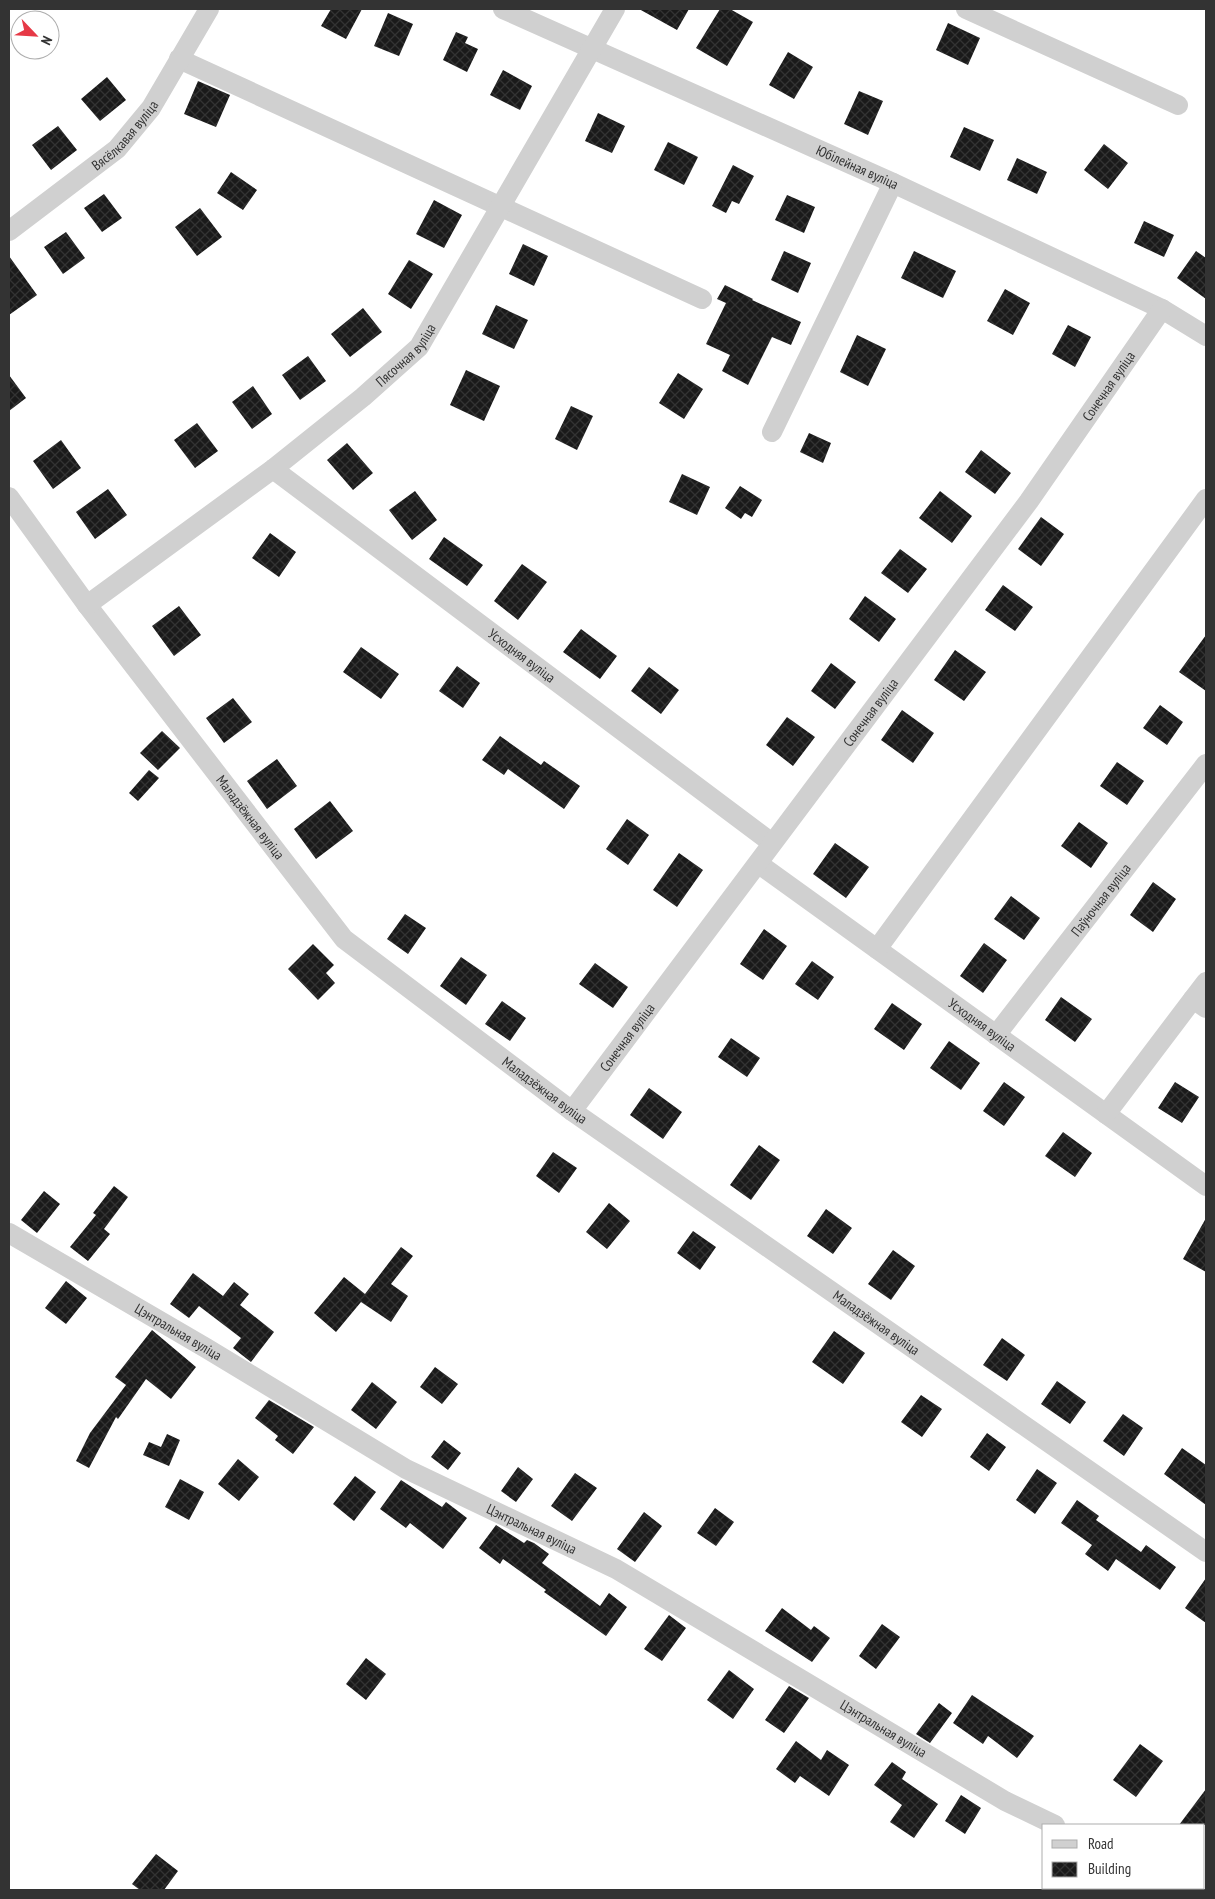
<svg xmlns="http://www.w3.org/2000/svg" width="1215" height="1899" font-family="'PT Sans Narrow',sans-serif">
<defs>
<pattern id="building-cross-hatch" width="8" height="8" patternUnits="userSpaceOnUse" patternTransform="scale(1.25)"><rect width="8" height="8" fill="#1a1a1a"/><path d="M0 0l8 8M0 8l8-8" fill="none" stroke="#333"/></pattern>
</defs>
<rect width="100%" height="100%" fill="#fff"/>
<!-- building -->
<path fill="url(#building-cross-hatch)" d="M331 9H362L346 39 321 26Z
M639 9H689L677 30Z
M720 9H730L753 22 727 66 696 48Z
M388 13 413 24 399 56 374 46Z
M948 23 980 38 968 65 936 50Z
M456 32 468 37 465 43 478 49 467 72 443 60Z
M788 52 813 67 794 99 769 85Z
M503 70 532 86 520 110 490 95Z
M107 77 126 100 100 121 81 99Z
M198 81 230 95 216 127 184 114Z
M859 91 883 101 868 135 844 124Z
M598 113 625 126 612 153 585 141Z
M58 126 77 150 51 170 32 145Z
M964 127 994 140 980 171 950 157Z
M668 142 698 157 684 185 654 170Z
M1104 144 1128 163 1108 189 1084 170Z
M1017 158 1047 172 1037 194 1007 180Z
M733 165 754 176 739 204 732 201 726 213 712 206Z
M231 172 257 190 243 210 217 193Z
M104 194 122 218 102 232 84 208Z
M787 195 815 207 804 233 775 220Z
M434 200 462 215 444 248 416 234Z
M200 208 222 237 197 256 175 227Z
M1144 221 1174 235 1164 257 1134 243Z
M66 232 85 258 63 274 44 247Z
M523 244 548 256 534 286 509 274Z
M784 251 811 263 798 293 771 280Z
M914 251 956 271 943 298 901 278Z
M1196 251 1206 258V299L1177 278Z
M9 256 37 295 9 315Z
M409 260 433 274 411 309 388 294Z
M725 285 753 299 752 300 801 322 791 345 772 337 748 385 722 371 730 355 706 344 726 303 717 299Z
M1005 289 1030 303 1013 335 987 321Z
M496 305 528 320 514 349 482 334Z
M363 308 382 332 350 357 331 334Z
M1068 325 1091 337 1075 367 1052 354Z
M857 335 886 349 868 386 840 372Z
M308 356 326 381 300 400 282 375Z
M466 370 500 386 484 421 450 405Z
M678 373 703 389 684 419 659 403Z
M9 375 26 398 9 411Z
M253 386 272 414 252 429 232 402Z
M571 406 593 416 577 450 555 439Z
M197 423 218 451 195 468 174 440Z
M809 433 831 443 823 463 800 452Z
M61 440 81 468 53 489 33 461Z
M347 443 373 473 353 490 327 460Z
M981 450 1011 473 995 494 965 472Z
M682 474 710 487 697 515 669 502Z
M740 486 762 500 752 517 745 513 741 519 725 508Z
M108 489 127 515 95 539 76 512Z
M415 491 437 520 412 540 389 510Z
M940 491 972 516 952 543 919 518Z
M1041 517 1064 534 1041 566 1018 549Z
M270 533 296 552 279 577 252 558Z
M444 537 483 565 467 586 429 559Z
M900 549 927 569 908 593 881 573Z
M522 564 547 582 518 620 494 601Z
M1003 585 1033 607 1015 631 985 610Z
M865 596 896 619 879 642 849 619Z
M179 606 201 635 174 656 152 626Z
M581 629 617 656 600 679 563 652Z
M1206 635V691L1179 672Z
M361 647 399 674 381 699 343 672Z
M955 650 986 672 964 701 934 680Z
M831 663 856 682 835 709 811 691Z
M457 666 480 683 463 708 439 691Z
M649 667 679 690 661 714 631 691Z
M233 698 252 722 224 743 206 718Z
M1160 705 1183 722 1167 745 1143 728Z
M902 710 934 733 913 763 881 740Z
M787 717 815 737 793 766 766 745Z
M162 731 180 748 158 770 140 753Z
M500 736 541 765 544 761 580 786 564 809 508 769 504 775 482 760Z
M277 759 297 786 267 809 247 781Z
M1117 762 1144 781 1127 805 1100 786Z
M149 770 159 778 138 801 129 793Z
M330 801 353 831 316 859 294 829Z
M627 819 649 835 628 865 606 849Z
M1079 822 1108 843 1091 868 1061 846Z
M835 843 869 867 846 898 813 874Z
M679 853 703 870 677 907 653 890Z
M1153 882 1176 899 1153 932 1130 915Z
M1011 896 1040 918 1024 940 994 919Z
M405 914 426 928 408 954 387 939Z
M764 929 787 946 763 980 740 964Z
M984 943 1007 960 983 993 960 976Z
M313 944 334 965 326 973 335 983 318 1000 288 969Z
M461 957 487 975 466 1005 440 986Z
M812 961 834 977 818 1000 795 984Z
M595 963 628 987 613 1008 579 984Z
M1061 997 1092 1019 1075 1042 1045 1020Z
M502 1001 526 1018 510 1041 485 1024Z
M892 1003 922 1024 904 1050 874 1029Z
M731 1038 760 1058 747 1077 718 1057Z
M949 1041 980 1063 961 1090 930 1068Z
M1004 1082 1025 1097 1004 1126 983 1111Z
M1175 1082 1199 1097 1182 1123 1158 1108Z
M649 1088 682 1112 663 1139 630 1115Z
M1063 1132 1092 1153 1075 1177 1045 1156Z
M759 1145 780 1160 751 1200 730 1185Z
M553 1152 577 1168 559 1193 536 1176Z
M114 1186 128 1197 104 1229 110 1234 88 1261 70 1247 96 1215 93 1213Z
M44 1191 60 1204 37 1233 21 1220Z
M609 1203 630 1221 607 1249 586 1232Z
M826 1209 852 1228 833 1254 807 1236Z
M1206 1218V1272L1183 1259Z
M693 1231 716 1247 700 1270 677 1253Z
M401 1247 413 1256 391 1284 408 1296 391 1322 361 1302 336 1332 314 1313 344 1277 365 1294Z
M893 1250 915 1266 891 1300 868 1284Z
M193 1273 223 1296 234 1282 249 1294 240 1305 274 1332 251 1362 233 1348 241 1338 199 1306 189 1318 170 1304Z
M66 1281 87 1298 66 1324 45 1308Z
M152 1330 196 1367 171 1399 146 1379 118 1419 116 1417 89 1468 76 1461 90 1433 126 1385 115 1377Z
M834 1331 865 1353 843 1384 812 1362Z
M1002 1338 1025 1355 1007 1381 983 1365Z
M435 1367 458 1384 442 1404 420 1387Z
M1057 1381 1086 1402 1070 1424 1041 1404Z
M372 1382 397 1402 376 1429 351 1410Z
M921 1395 942 1409 922 1437 901 1422Z
M269 1400 314 1427 293 1454 275 1440 278 1436 255 1418Z
M1123 1414 1143 1428 1124 1456 1103 1441Z
M987 1433 1006 1447 989 1471 970 1457Z
M167 1434 180 1440 169 1466 143 1455 149 1442 161 1447Z
M444 1440 461 1453 448 1470 431 1457Z
M1182 1448 1206 1465V1505L1164 1474Z
M238 1459 259 1477 239 1501 218 1484Z
M518 1467 533 1479 516 1502 501 1491Z
M1037 1469 1057 1483 1035 1514 1016 1500Z
M575 1473 597 1488 572 1521 551 1506Z
M355 1476 376 1492 354 1521 333 1504Z
M180 1479 204 1492 189 1520 165 1507Z
M401 1480 442 1507 446 1502 467 1518 443 1549 410 1523 406 1528 380 1509Z
M1077 1500 1099 1516 1096 1520 1141 1552 1146 1545 1176 1567 1160 1590 1116 1559 1108 1571 1085 1554 1092 1545 1061 1523Z
M715 1508 734 1522 716 1546 697 1533Z
M644 1512 662 1526 635 1562 617 1549Z
M496 1525 524 1543 527 1540 534 1543 549 1554 542 1563 600 1606 609 1593 627 1607 606 1636 544 1592 546 1590 503 1559 500 1564 479 1548Z
M1206 1578V1623L1185 1608Z
M782 1608 811 1630 814 1626 830 1638 812 1662 765 1631Z
M669 1615 686 1628 662 1661 644 1649Z
M882 1624 900 1637 876 1669 859 1656Z
M366 1658 386 1674 366 1700 346 1684Z
M729 1670 754 1689 733 1719 707 1700Z
M789 1686 809 1698 784 1733 765 1720Z
M972 1695 1034 1736 1017 1758 988 1736 983 1744 953 1723Z
M939 1703 952 1713 930 1743 916 1734Z
M796 1741 821 1760 827 1750 849 1765 829 1796 800 1776 795 1783 776 1769Z
M1140 1744 1163 1761 1136 1797 1113 1780Z
M892 1762 906 1772 902 1779 938 1804 914 1838 890 1822 902 1805 874 1785Z
M1206 1789V1825H1179Z
M961 1795 981 1808 965 1834 945 1821Z
M156 1854 178 1871 164 1890H140L132 1884Z"/>
<g fill="none" stroke-linecap="round" stroke-linejoin="round">
<!-- minor -->
<g stroke="#d0d0d0" stroke-width="20">
<path id="s1" d="M503 9 893 183 1162 309 1206 336"/>
<path d="M966 9 1178 105"/>
<path d="M179 59 702 299"/>
<path id="s2" d="M9 231 117 149 151 108 209 9"/>
<path d="M772 432 893 183"/>
<path id="s3" d="M273 469 772 843"/>
<path id="s4" d="M9 497 87 605 344 939 572 1111 1206 1552"/>
<path id="s5" d="M87 605 273 469 363 397 419 347 615 9"/>
<path id="s6" d="M759 864 1206 1186"/>
<path d="M877 949 1206 499"/>
<path d="M1193 999 1206 982"/>
<path id="s7" d="M996 1035 1206 764"/>
<path id="s8" d="M572 1111 1029 501 1162 309"/>
<path d="M1106 1114 1193 999 1206 1008"/>
<path id="s9" d="M9 1233 206 1348 406 1469 616 1569 1005 1801 1055 1825"/>
<path d="M1184 1888 1189 1890"/>
</g>
</g>
<g text-anchor="middle" stroke-width="5" stroke-linejoin="round" paint-order="stroke">
<!-- street labels -->
<g font-size="14" fill="#333" stroke="#fff">
<text dy="5" stroke="none"><textPath href="#s2" startOffset="151">Вясёлкавая вуліца</textPath></text>
<text dy="5" stroke="none"><textPath href="#s1" startOffset="388">Юбілейная вуліца</textPath></text>
<text dy="5" stroke="none"><textPath href="#s5" startOffset="406">Пясочная вуліца</textPath></text>
<text dy="5" stroke="none"><textPath href="#s8" startOffset="902">Сонечная вуліца</textPath></text>
<text dy="5" stroke="none"><textPath href="#s3" startOffset="311">Усходняя вуліца</textPath></text>
<text dy="5" stroke="none"><textPath href="#s8" startOffset="498">Сонечная вуліца</textPath></text>
<text dy="5" stroke="none"><textPath href="#s4" startOffset="401">Маладзёжная вуліца</textPath></text>
<text dy="5" stroke="none"><textPath href="#s7" startOffset="171">Паўночная вуліца</textPath></text>
<text dy="5" stroke="none"><textPath href="#s6" startOffset="275">Усходняя вуліца</textPath></text>
<text dy="5" stroke="none"><textPath href="#s8" startOffset="92">Сонечная вуліца</textPath></text>
<text dy="5" stroke="none"><textPath href="#s4" startOffset="806">Маладзёжная вуліца</textPath></text>
<text dy="5" stroke="none"><textPath href="#s4" startOffset="1211">Маладзёжная вуліца</textPath></text>
<text dy="5" stroke="none"><textPath href="#s9" startOffset="196">Цэнтральная вуліца</textPath></text>
<text dy="5" stroke="none"><textPath href="#s9" startOffset="601">Цэнтральная вуліца</textPath></text>
<text dy="5" stroke="none"><textPath href="#s9" startOffset="1006">Цэнтральная вуліца</textPath></text>
</g>
</g>
<!-- border -->
<rect width="1215" height="1899" fill="none" stroke="#333333" stroke-width="20"/>
<!-- legend -->
<rect x="1042" y="1824" width="162" height="65" fill="#ffffff" stroke="#adadad"/>
<rect x="1052" y="1840" width="25" height="8" fill="#d0d0d0" stroke="#adadad"/>
<text x="1088" y="1849" font-size="15" fill="#333333">Road</text>
<rect x="1052" y="1862" width="25" height="15" fill="url(#building-cross-hatch)" stroke="#adadad"/>
<text x="1088" y="1874" font-size="15" fill="#333333">Building</text>
<!-- north arrow -->
<g transform="translate(35 35) rotate(115)"><circle r="24" fill="#ffffff" stroke="#adadad"/>
<path d="M0-4L9 19L0 12L-9 19Z" fill="#e63946"/>
<text y="-8" font-size="14" font-weight="bold" text-anchor="middle" fill="#333333">N</text>
</g>
</svg>
